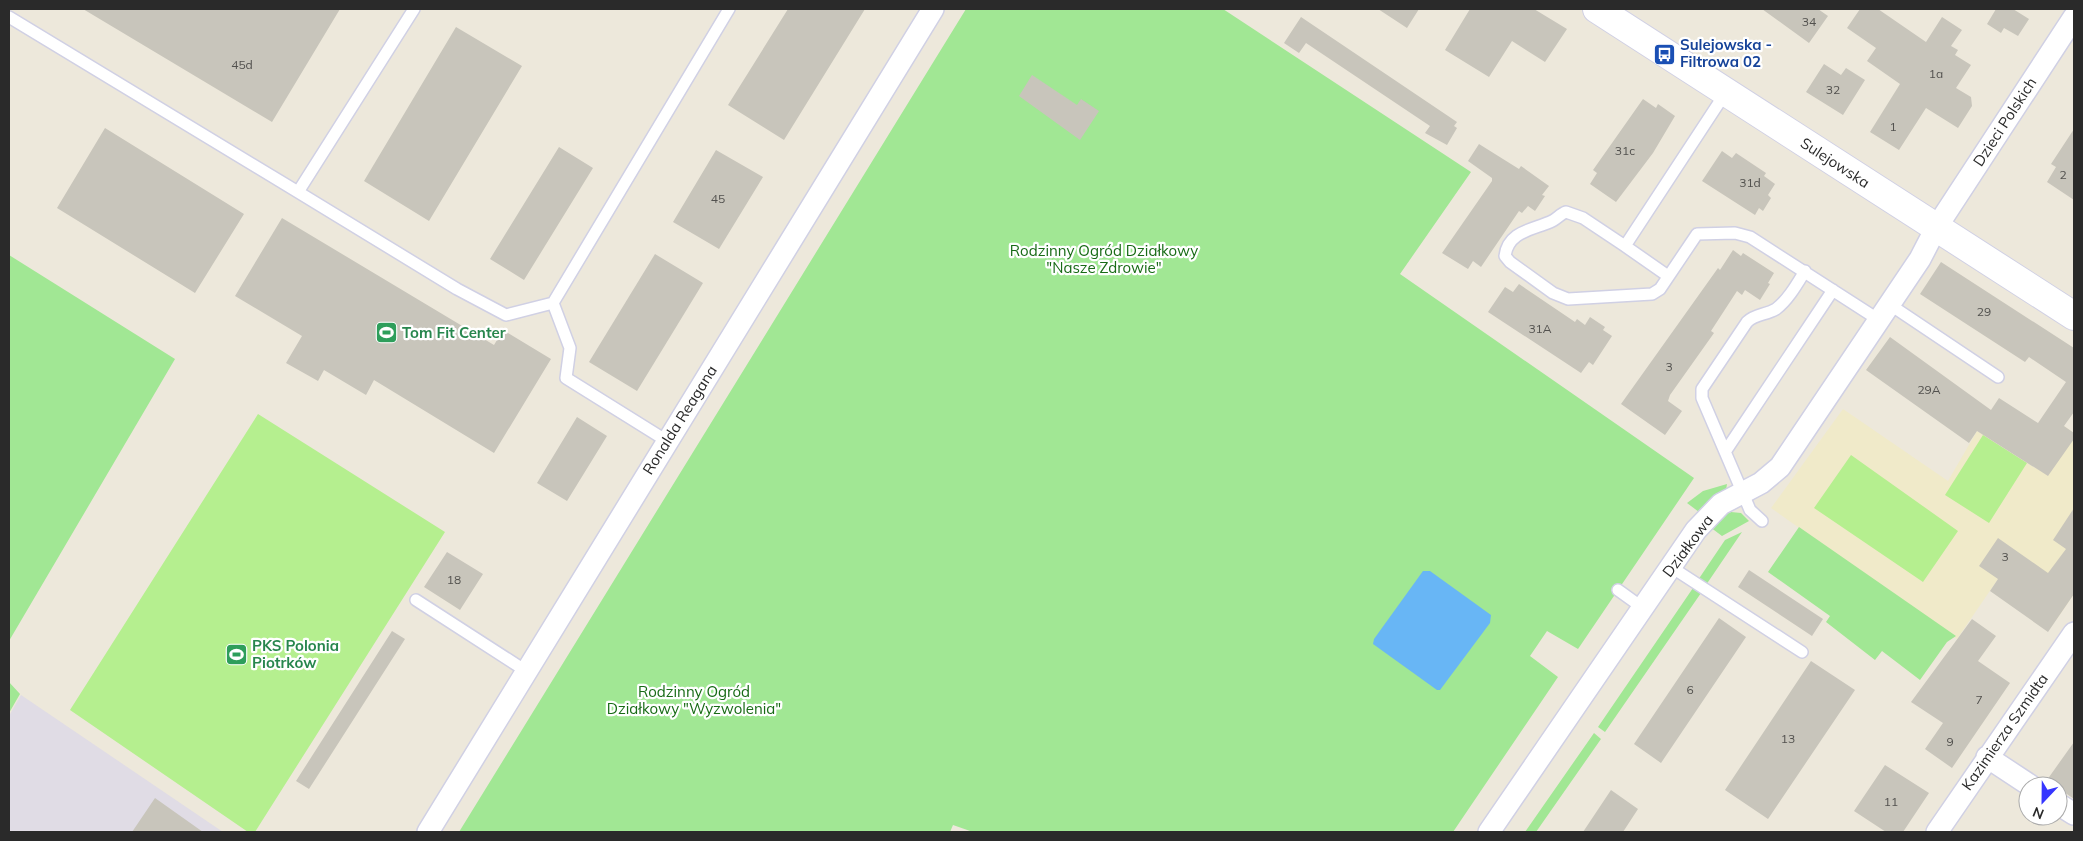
<svg xmlns="http://www.w3.org/2000/svg" width="2083" height="841" font-family="Mulish,sans-serif">
<rect width="100%" height="100%" fill="#ede8db"/>
<!-- industrial -->
<path fill="#e0dce5" d="M21 695 223 832H9V716Z"/>
<!-- education -->
<path fill="#f0eac9" d="M1843 409 1948 481 1977 431 2035 468 2064 426 2074 433V594L2057 619 1998 579 1957 639 1771 508Z"/>
<!-- green -->
<path fill="#a1e794" d="M966 9H1223L1471 172 1400 274 1694 478 1578 649 1547 631 1530 656 1558 677 1453 832H973L953 825 950 832H459Z
M9 255 175 359 9 641Z
M1727 484 1726 490 1699 512 1687 503 1703 491Z
M1731 512 1741 513 1749 521 1722 536 1710 527 1722 516Z
M1799 527 1956 636 1947 642 1920 680 1882 651 1875 660 1826 622 1830 616 1768 572Z
M1742 532 1706 585 1698 580 1725 540Z
M1693 588 1701 593 1605 732 1598 727Z
M9 682 20 694 9 713Z
M1594 733 1601 739 1536 832H1525Z"/>
<!-- pitch -->
<path fill="#b5ef8f" d="M258 414 445 532 255 832H248L70 710Z
M1983 435 2027 463 1989 523 1945 495Z
M1851 455 1958 531 1923 582 1814 508Z"/>
<!-- water -->
<path fill="#68b6f5" d="M1423 571H1430L1491 615 1490 623 1440 690H1437L1373 644 1374 639Z"/>
<!-- building -->
<path fill="#c8c5bb" d="M83 9H340L272 122Z
M788 9H865L784 140 728 105Z
M1378 9H1419L1407 28Z
M1470 9H1534L1567 29 1545 62 1512 41 1489 77 1445 50Z
M1762 9H1818L1828 16 1809 43Z
M1860 9H1878L1926 42 1942 17 1962 30 1951 46 1958 50 1955 55 1971 65 1956 88 1971 97 1972 106 1958 128 1926 108 1899 150 1870 132 1900 84 1867 61 1876 48 1847 28Z
M1996 9H2013L2029 19 2018 36 2004 28 2001 33 1987 24Z
M1301 17 1457 122 1454 126 1457 128 1447 145 1425 133 1430 126 1306 43 1299 53 1284 43Z
M456 27 522 66 429 221 364 181Z
M1824 64 1841 75 1846 68 1865 80 1843 115 1806 92Z
M1032 75 1077 105 1081 99 1099 111 1080 140 1019 96Z
M1643 99 1656 108 1658 104 1675 116 1653 153 1616 202 1590 184 1597 173 1593 170Z
M105 128 244 214 195 293 57 208Z
M2074 129V200L2047 182 2056 167 2051 164Z
M1479 144 1519 169 1521 166 1549 186 1542 195 1545 196 1535 211 1528 206 1522 213 1519 211 1481 267 1473 261 1468 269 1442 253 1492 181V178L1468 161Z
M559 147 593 168 524 280 490 259Z
M716 150 763 177 719 249 673 222Z
M1722 151 1732 158 1736 153 1766 173 1764 176 1775 184 1768 195 1771 198 1763 211 1759 208 1755 215 1702 181Z
M282 218 494 345 503 330 551 359 494 453 374 380 366 395 324 370 318 381 286 363 302 336 235 296Z
M1733 250 1741 256 1743 253 1774 273 1768 283 1770 284 1760 300 1745 290 1742 295 1737 291 1711 331 1714 333 1670 395 1668 401 1682 411 1665 435 1621 404 1718 268 1720 270Z
M655 254 703 283 637 391 589 362Z
M1941 262 2074 348V412L2064 426 2074 433V439L2048 476 1977 431 1969 443 1866 370 1890 337 1991 410 1999 398 2038 423 2066 382 2029 357 2025 362 1920 294Z
M1519 284 1575 322 1577 319 1585 325 1590 317 1605 327 1603 330 1612 336 1593 365 1589 362 1581 373 1488 312 1505 287 1513 292Z
M577 417 607 436 567 501 537 483Z
M2074 508V594L2048 632 1990 591 1998 579 1979 566 1998 538 2048 573 2066 549 2053 540Z
M447 552 483 574 460 610 424 587Z
M1749 570 1823 619 1812 636 1738 587Z
M1719 618 1746 637 1661 763 1634 744Z
M1972 619 1996 636 1978 661 2010 683 1952 768 1925 749 1943 723 1911 702Z
M392 631 405 639 309 789 296 781Z
M1811 661 1855 690 1768 819 1725 790Z
M2074 742V799L2047 780Z
M1885 765 1929 793 1903 832H1886L1854 811Z
M1611 790 1638 809 1623 832H1583Z
M155 798 203 832H132Z"/>
<g fill="none" stroke-linecap="round" stroke-linejoin="round">
<defs>
<path id="service" d="M414 9 298 192 457 289 506 315 553 303 729 9
M9 17 298 192
M1625 246 1583 218 1566 212C1560 214 1556 220 1550 222 1531 230 1508 232 1505 256L1510 262 1553 293 1568 299 1652 294 1660 289 1697 234 1735 233 1750 237 1879 320
M1668 276 1625 246 1726 92
M553 303 570 348 566 378 667 441
M1889 304 1998 377
M1725 452 1833 290
M1762 521 1750 510 1702 398V389L1747 322C1755 314 1766 315 1776 309 1788 300 1797 284 1805 271
M1671 567 1802 652
M1618 590 1643 608
M416 600 526 671"/>
<path id="minor" d="M1987 757 2031 786
M2058 804 2074 814
M428 832 933 9
M1489 832 1696 530 1721 504 1761 483 1780 467 1920 259 1936 228 2074 17
M1937 832 2074 633"/>
<path id="secondary" d="M1597 9 2074 316"/>
</defs>
<!-- service casing -->
<use href="#service" stroke="#d0d0e4" stroke-width="14"/>
<!-- minor casing -->
<use href="#minor" stroke="#d0d0e4" stroke-width="24"/>
<!-- secondary casing -->
<use href="#secondary" stroke="#d0d0e4" stroke-width="30"/>
<!-- service -->
<use href="#service" stroke="#fff" stroke-width="11"/>
<!-- minor -->
<use href="#minor" stroke="#fff" stroke-width="21"/>
<!-- secondary -->
<use href="#secondary" stroke="#fff" stroke-width="28"/>
</g>
<!-- icons -->
<defs>
<symbol id="bus-square" viewBox="-11 -11 22 22"><rect x="-9" y="-9" width="18" height="18" rx="4" fill="#1a4fb4" stroke="#fff"/><path d="M-5-6H5V4H4V6H2V4H-2V6H-4V4H-5ZM-3.5-4V0h7V-4ZM-3.5 1.2v1.5H-2V1.2ZM2 1.2v1.5H3.5V1.2Z" fill="#fff"/></symbol>
<symbol id="stadium-square" viewBox="-11 -11 22 22"><rect x="-9" y="-9" width="18" height="18" rx="4" fill="#2e9e5b" stroke="#fff"/><path d="M0-5a6.5 5 0 1 0 0 10a6.5 5 0 1 0 0-10ZM-3.5-1.8h7v3.6h-7Z" fill="#fff"/></symbol>
</defs>
<g fill-rule="evenodd">
<use href="#bus-square" x="1652" y="42" width="25" height="25"/>
<use href="#stadium-square" x="374" y="320" width="25" height="25"/>
<use href="#stadium-square" x="224" y="642" width="25" height="25"/>
</g>
<g text-anchor="middle" stroke-width="4.5" stroke-linejoin="round" paint-order="stroke">
<!-- number labels -->
<g font-size="12" fill="#52514e">
<text x="1809" y="26">34</text>
<text x="242" y="69">45d</text>
<text x="1936" y="78">1a</text>
<text x="1833" y="94">32</text>
<text x="1893" y="131">1</text>
<text x="1625" y="155">31c</text>
<text x="2063" y="179">2</text>
<text x="1750" y="187">31d</text>
<text x="718" y="203">45</text>
<text x="1984" y="316">29</text>
<text x="1540" y="333">31A</text>
<text x="1669" y="371">3</text>
<text x="1929" y="394">29A</text>
<text x="2005" y="561">3</text>
<text x="454" y="584">18</text>
<text x="1690" y="694">6</text>
<text x="1979" y="704">7</text>
<text x="1788" y="743">13</text>
<text x="1950" y="746">9</text>
<text x="1891" y="806">11</text>
</g>
<!-- transit labels -->
<g font-size="15" font-weight="bold" fill="#164399" stroke="#fff" text-anchor="start">
<text x="1680" y="50">Sulejowska -<tspan x="1680" dy="17">Filtrowa 02</tspan></text>
</g>
<!-- street labels -->
<g font-size="15" fill="#2a2a2a" stroke="#fff">
<text transform="translate(2005 122) rotate(-57)" y="5">Dzieci Polskich</text>
<text transform="translate(1835 163) rotate(33)" y="5">Sulejowska</text>
<text transform="translate(680 420) rotate(-58)" y="5">Ronalda Reagana</text>
<text transform="translate(1688 546) rotate(-53)" y="5">Działkowa</text>
<text transform="translate(2005 732) rotate(-55)" y="5">Kazimierza Szmidta</text>
</g>
<!-- park labels -->
<g font-size="15" fill="#186b16" stroke="#fff">
<text x="1104" y="256">Rodzinny Ogród Działkowy<tspan x="1104" dy="17">"Nasze Zdrowie"</tspan></text>
<text x="694" y="697">Rodzinny Ogród<tspan x="694" dy="17">Działkowy "Wyzwolenia"</tspan></text>
</g>
<!-- leisure labels -->
<g font-size="15" font-weight="bold" fill="#27864d" stroke="#fff" text-anchor="start">
<text x="402" y="338">Tom Fit Center</text>
<text x="252" y="651">PKS Polonia<tspan x="252" dy="17">Piotrków</tspan></text>
</g>
</g>
<!-- border -->
<rect width="2083" height="841" fill="none" stroke="#2a2a2a" stroke-width="20"/>
<!-- north arrow -->
<g transform="translate(2043 801) rotate(202)"><circle r="24" fill="#ffffff" stroke="#aaaaaa"/>
<path d="M0-4L9 19L0 12L-9 19Z" fill="#3636ff"/>
<text y="-8" font-size="14" font-weight="bold" text-anchor="middle" fill="#2a2a2a">N</text>
</g>
</svg>
